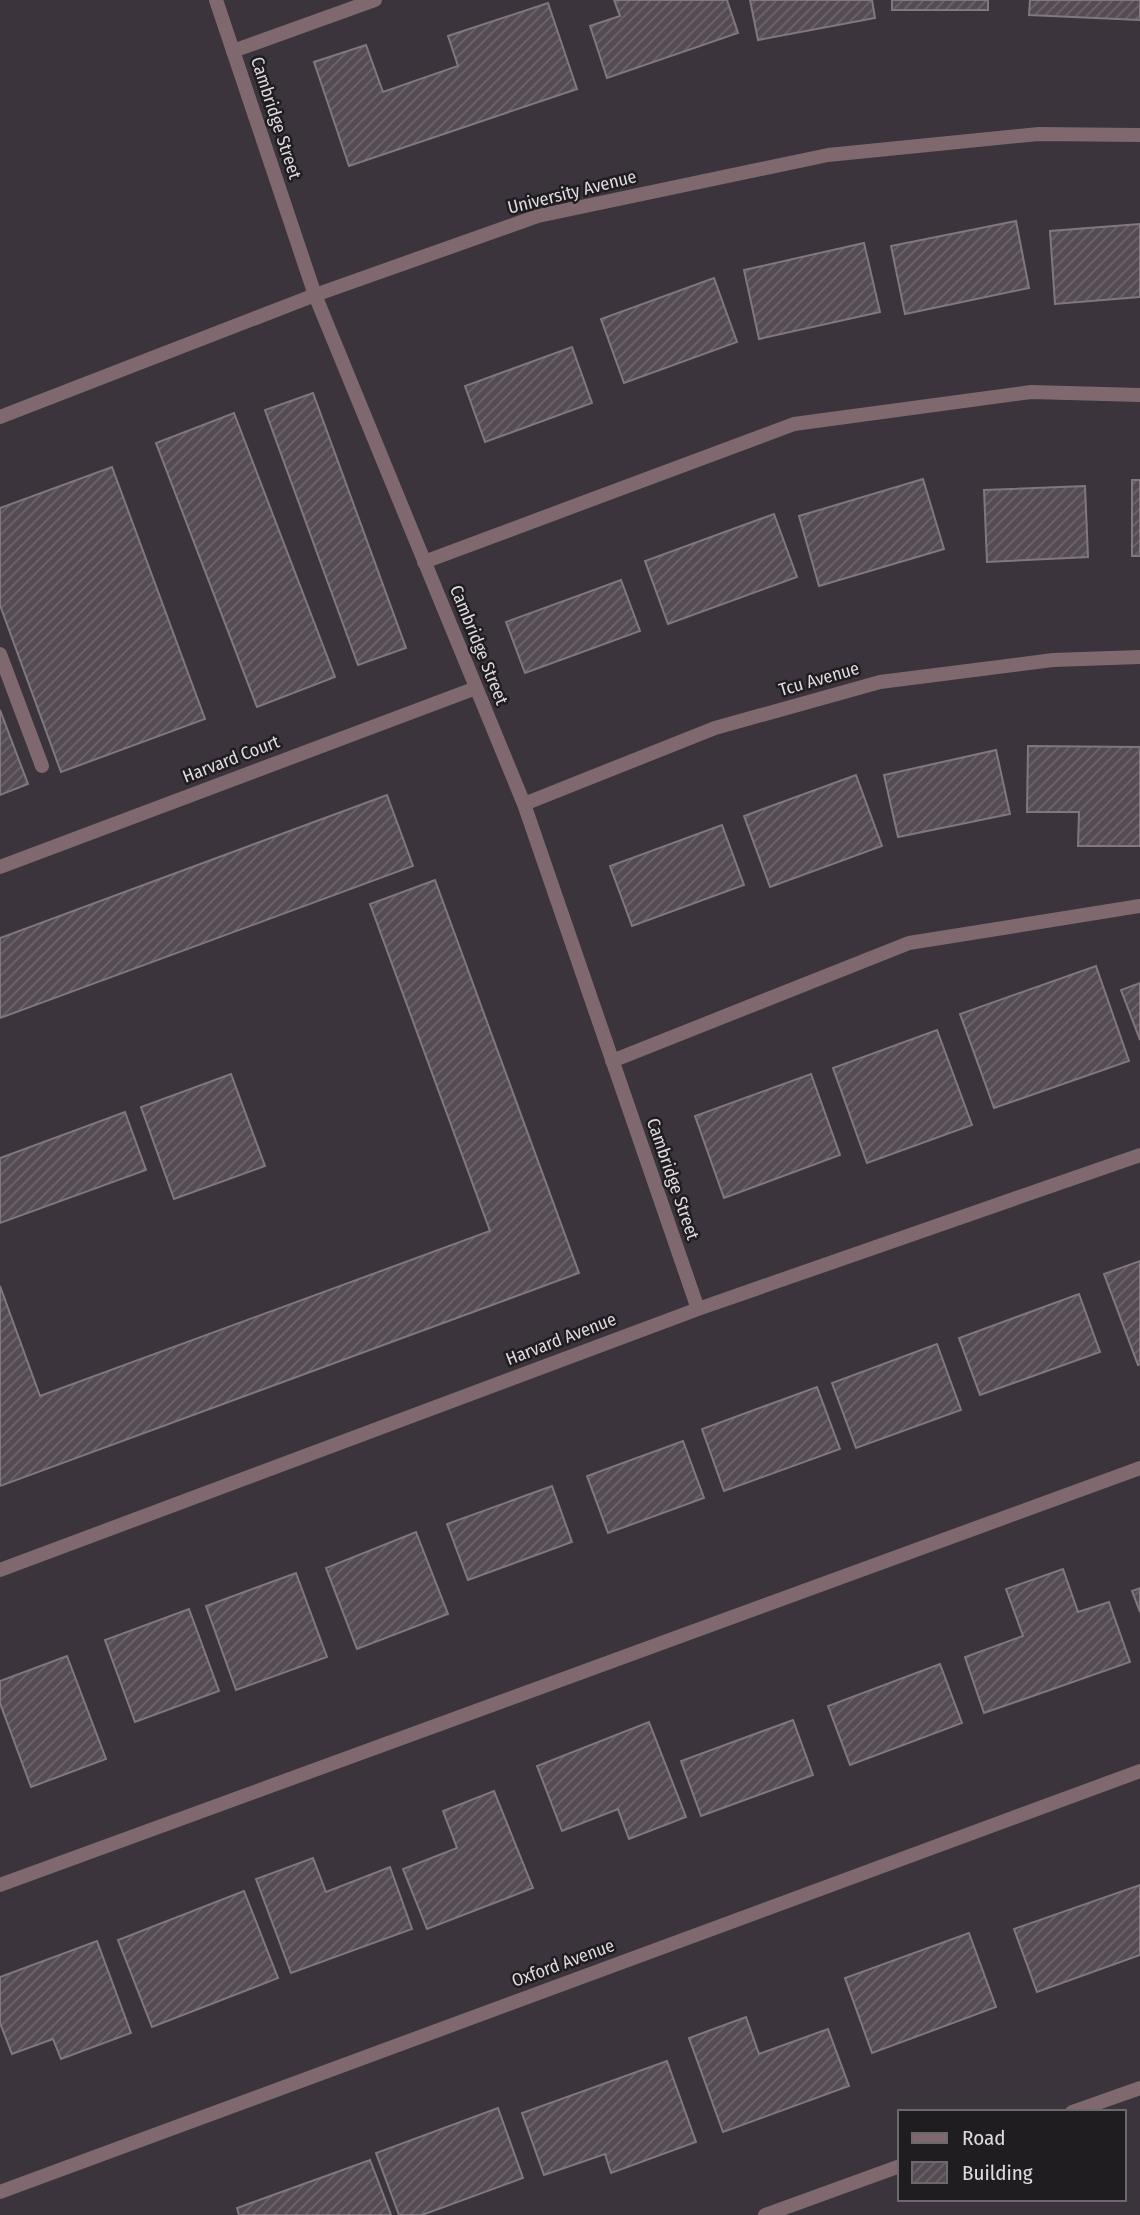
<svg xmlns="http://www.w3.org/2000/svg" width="1140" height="2215" font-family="'Fira Sans Condensed',sans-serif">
<defs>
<pattern id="building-hatch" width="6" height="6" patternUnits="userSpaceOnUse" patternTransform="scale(1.75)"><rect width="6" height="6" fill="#554c53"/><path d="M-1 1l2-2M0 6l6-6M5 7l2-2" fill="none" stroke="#6d656b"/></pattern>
</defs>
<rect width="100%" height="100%" fill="#3b343c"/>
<!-- building -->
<path fill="url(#building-hatch)" stroke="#81777f" stroke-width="2" d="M614 0H727L738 33 607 78 590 26 620 16Z
M750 0H872L875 18 758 40Z
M892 0H988V10H892Z
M1030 0H1140V20L1029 15Z
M548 3 577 89 349 166 314 62 366 45 383 92 458 66 448 36Z
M1016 221 1029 288 905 314 891 246Z
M1140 224V297L1055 304 1050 231Z
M864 243 880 312 759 339 744 270Z
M714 278 737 342 624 383 601 319Z
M572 347 592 403 485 442 465 386Z
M313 393 406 648 358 665 265 410Z
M234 413 335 677 257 707 156 443Z
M112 467 205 719 61 772 0 605V508Z
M923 479 944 549 819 586 799 516Z
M1132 480H1140V556H1132Z
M1085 486 1088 557 987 562 984 490Z
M774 514 797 577 668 624 645 561Z
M621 580 640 631 525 673 506 622Z
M0 710 28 784 0 795Z
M1028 746 1140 747V846H1078L1079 812H1027Z
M996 750 1010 814 898 837 884 775Z
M856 775 882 846 770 887 744 816Z
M387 795 413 866 0 1018V938Z
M722 825 744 885 632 926 610 866Z
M435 880 579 1273 0 1486V1286L40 1396 490 1231 370 904Z
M1096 966 1129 1061 994 1108 960 1014Z
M1140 983V1040L1121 990Z
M937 1030 972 1125 867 1163 833 1068Z
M231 1074 265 1166 174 1199 141 1107Z
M811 1074 840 1155 724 1198 695 1116Z
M125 1112 146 1170 0 1223V1158Z
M1140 1261V1364L1138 1365 1104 1274Z
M1079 1294 1100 1352 980 1395 959 1338Z
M937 1344 961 1410 856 1448 832 1383Z
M817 1387 840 1449 724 1491 702 1429Z
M683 1441 704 1498 608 1533 587 1476Z
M552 1486 572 1542 468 1580 447 1524Z
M416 1532 448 1614 357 1649 326 1568Z
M1063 1569 1078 1612 1109 1602 1130 1662 984 1713 965 1657 1023 1636 1006 1589Z
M296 1573 327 1657 236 1690 206 1606Z
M1140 1588V1612L1132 1591Z
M189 1609 219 1691 135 1722 105 1640Z
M67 1656 106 1759 31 1787 0 1703V1681Z
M940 1664 962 1723 850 1765 828 1706Z
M793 1720 813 1775 701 1816 681 1761Z
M649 1722 686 1817 629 1839 618 1809 562 1831 537 1766Z
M494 1791 533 1888 427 1929 403 1869 457 1848 443 1811Z
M313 1858 326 1892 390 1867 412 1929 291 1973 256 1879Z
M1140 1885V1955L1037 1992 1014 1929Z
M244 1891 278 1978 152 2027 118 1940Z
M969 1933 996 2007 872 2053 845 1978Z
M97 1941 131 2033 61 2059 53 2039 12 2054 0 2023V1977Z
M746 2017 759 2054 828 2029 849 2086 723 2132 689 2038Z
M667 2061 696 2142 611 2173 605 2154 544 2175 522 2113Z
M498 2108 523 2178 422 2215H399L376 2153Z
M370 2160 391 2215H239L237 2208Z"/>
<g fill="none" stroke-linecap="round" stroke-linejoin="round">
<!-- service -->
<path stroke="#7f696e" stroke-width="14" d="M233 51 375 0
M424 562 794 424 1031 392 1140 395
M0 654 42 766
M612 1061 909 943 1140 906
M0 1885 1140 1468
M1072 2112 1140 2088
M765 2215 900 2166"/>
<!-- minor -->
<path stroke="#7f696e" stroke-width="14" d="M216 0 315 295 524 804 698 1309
M0 417 315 295 538 216 828 155 1039 134 1140 135
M524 804 715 728 880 682 1053 660 1140 657
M0 867 476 688
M0 1570 698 1309 1140 1155
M0 2192 1140 1771"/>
</g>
<g text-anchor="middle" stroke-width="5" stroke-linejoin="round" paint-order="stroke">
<!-- street labels -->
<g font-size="18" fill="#dfdadf" stroke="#201d21">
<text transform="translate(276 118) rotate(72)" y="6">Cambridge Street</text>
<text transform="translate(572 192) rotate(-14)" y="6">University Avenue</text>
<text transform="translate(479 645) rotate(68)" y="6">Cambridge Street</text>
<text transform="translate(819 679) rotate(-16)" y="6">Tcu Avenue</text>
<text transform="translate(231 759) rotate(-21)" y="6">Harvard Court</text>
<text transform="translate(673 1179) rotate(71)" y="6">Cambridge Street</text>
<text transform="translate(561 1339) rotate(-21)" y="6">Harvard Avenue</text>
<text transform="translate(563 1963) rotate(-20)" y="6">Oxford Avenue</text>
</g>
</g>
<!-- legend -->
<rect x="898" y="2110" width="228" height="91" fill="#201d21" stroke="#6c696d" stroke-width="2"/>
<rect x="912" y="2133" width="35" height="10" fill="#7f696e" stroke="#6c696d" stroke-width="2"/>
<text x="962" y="2145" font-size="21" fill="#dfdadf">Road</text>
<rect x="912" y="2162" width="35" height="21" fill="url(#building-hatch)" stroke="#6c696d" stroke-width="2"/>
<text x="962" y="2180" font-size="21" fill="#dfdadf">Building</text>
</svg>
